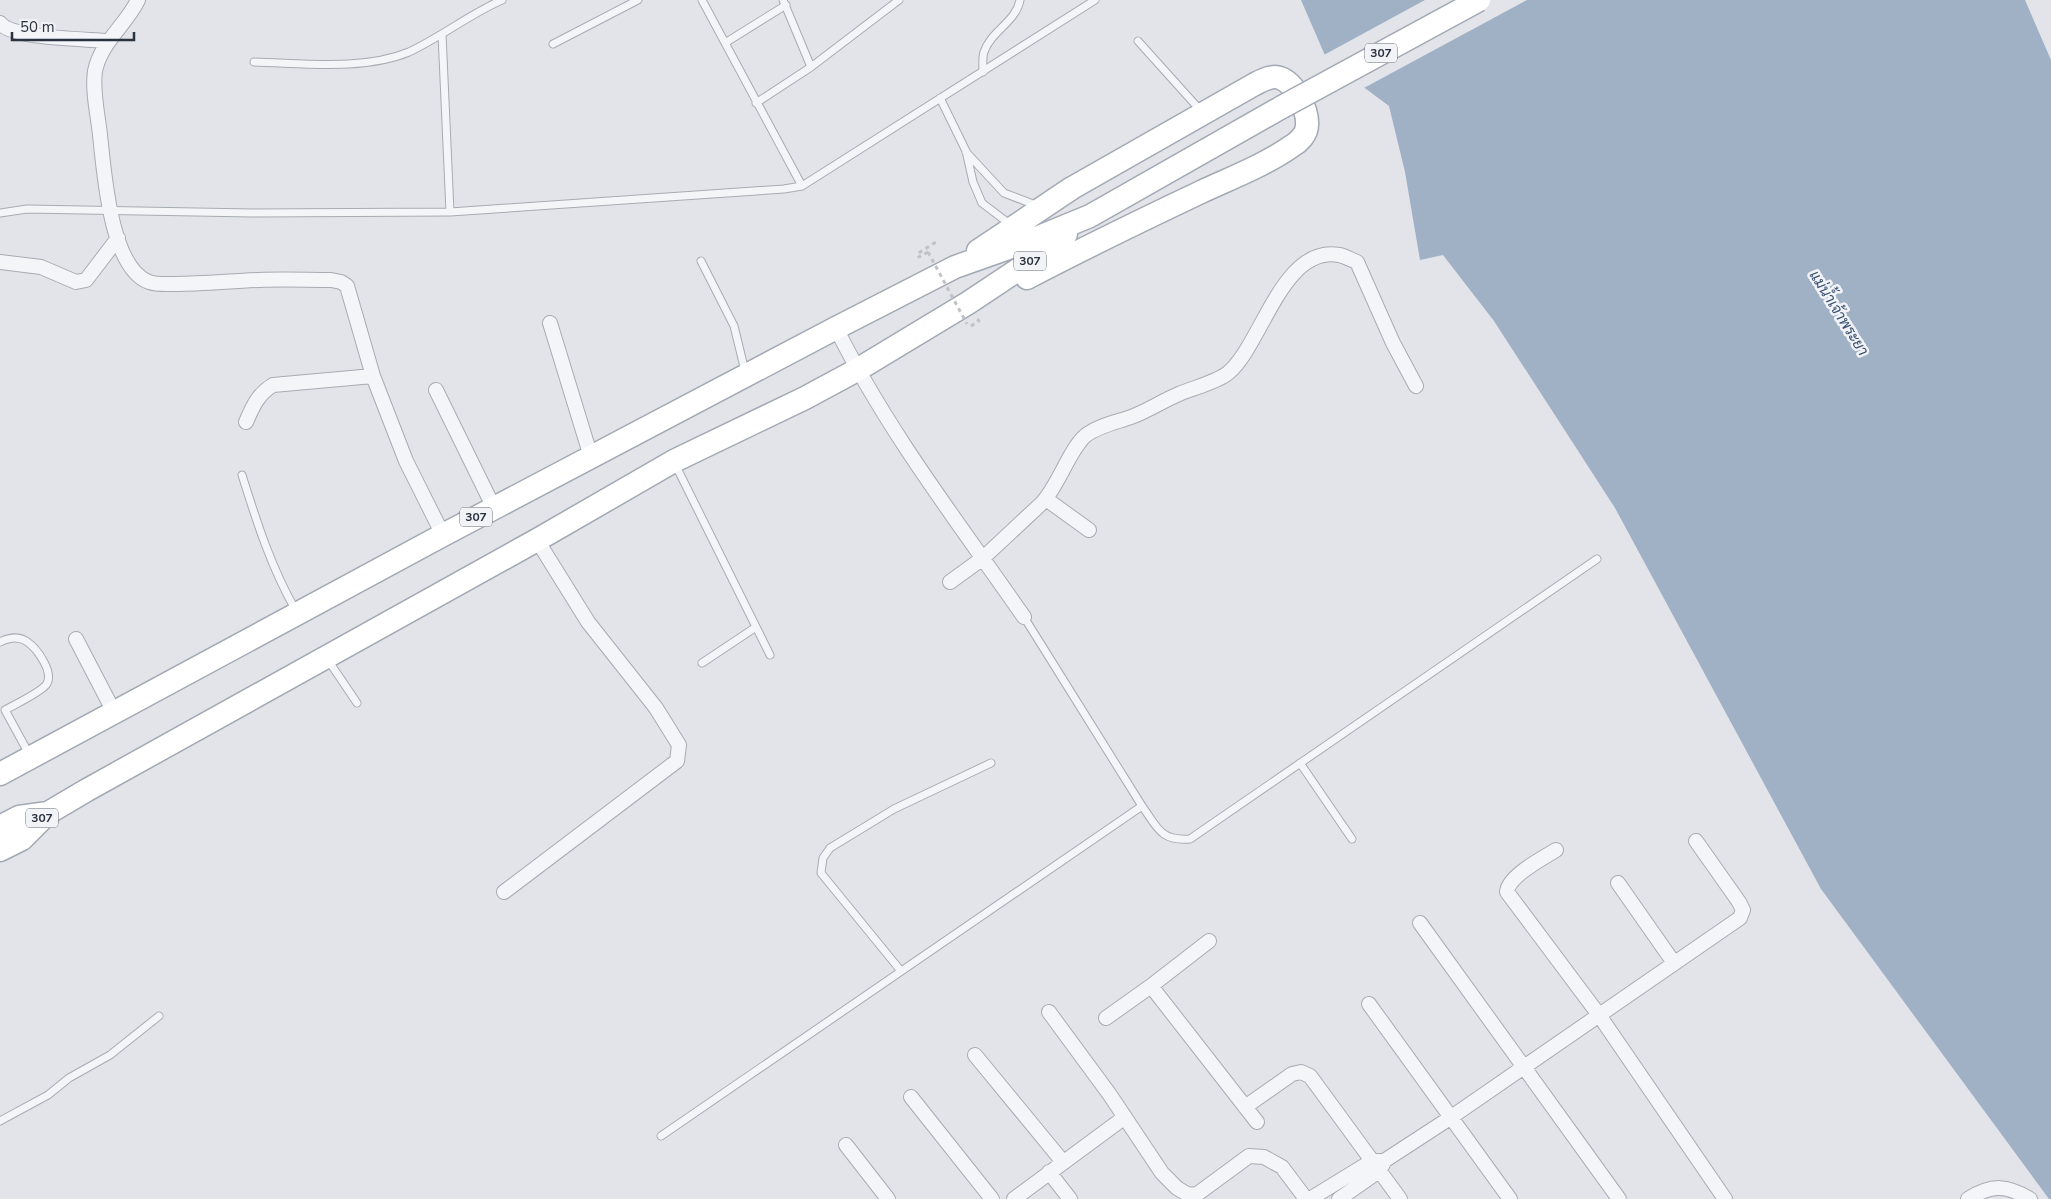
<svg xmlns="http://www.w3.org/2000/svg" width="2051" height="1199" font-family="'Nunito Sans',Sarabun,sans-serif">
<rect width="100%" height="100%" fill="#e2e4e9"/>
<!-- water -->
<path fill="#a0b1c6" d="M1301 0H2025L2051 60V1199H2049L1821 889 1615 508 1494 321 1443 255 1420 260 1405 172 1389 106 1327 60Z"/>
<!-- pier -->
<path fill="#e2e4e9" d="M1425 0H1527L1362 89 1325 62 1322 56Z"/>
<g fill="none" stroke-linecap="round" stroke-linejoin="round">
<defs>
<path id="lane" d="M702 0 802 186
M783 0 811 67
M442 34 450 212
M1138 41 1201 111
M725 43 786 5
M553 44 638 0
M254 62C303 63 363 71 409 52 441 37 470 14 502 0
M983 72C983 66 982 58 984 52 991 31 1016 22 1020 0
M940 98 966 151 973 182 982 203 1011 225
M756 103 811 67 899 0
M966 152 1004 193 1038 206
M0 213 27 209 252 213 450 212 784 189 802 186 1095 0
M701 261 734 326 745 371
M675 464 770 655
M242 475C257 523 271 567 296 611
M1024 617 1142 806C1158 828 1160 841 1190 839L1597 559
M0 642C8 638 18 636 26 641 37 648 55 673 46 685 39 693 16 704 5 710L29 754
M328 660 357 703
M702 663 756 627
M1300 763 1352 839
M901 971 821 873 823 858 830 848 894 809 991 763
M0 1121 48 1095 69 1078 110 1055 159 1016
M661 1136 1142 806"/>
<path id="street" d="M138 0C126 25 101 42 95 71 92 91 98 115 100 135 104 170 110 268 149 282 157 285 167 284 175 284 203 284 231 281 259 280 283 279 307 280 331 280L341 282 347 286 373 376 406 461 443 535
M0 23C12 39 87 39 108 41
M0 262 41 267 76 282 86 280 118 238
M550 323 591 457
M836 328C888 432 958 522 1024 617
M436 390 494 508
M246 422C253 406 258 394 273 385L373 376
M1046 499 1089 530
M950 582 983 558 1042 503C1058 486 1070 449 1085 436 1097 426 1117 422 1131 417 1148 411 1162 401 1179 394 1193 388 1217 382 1228 373 1262 345 1282 245 1339 255 1345 256 1351 260 1357 262L1393 343 1416 386
M76 639 114 712
M1556 850C1543 858 1508 876 1507 892L1599 1015 1725 1199
M1618 883 1674 963
M504 892 677 761 679 745 656 708 588 622 537 540
M1420 923 1619 1199
M1151 986 1257 1122
M1369 1004 1510 1199
M1049 1012 1110 1095 1162 1173 1177 1188 1187 1194 1196 1195 1249 1156 1264 1157 1282 1167 1306 1199
M1106 1018 1151 986 1209 941
M975 1055 1063 1162
M911 1097 992 1199
M1245 1107 1292 1074 1301 1072 1310 1076 1400 1199
M846 1145 888 1199
M1049 1172 1070 1199
M1014 1199 1125 1117
M1310 1199 1372 1161H1384L1450 1118 1740 918 1743 910 1739 902 1696 841
M1339 1199 1379 1171 1383 1164
M1968 1199C1992 1184 2007 1185 2030 1199"/>
<path id="primary" d="M978 251 1072 188 1255 84C1263 80 1272 75 1280 78 1295 83 1308 110 1307 125 1307 134 1299 142 1292 146 1265 165 1231 178 1201 192 1142 220 1084 248 1027 278
M0 774 443 535 836 328 955 267 1034 239 1090 216 1282 107
M0 827 19 817 48 813
M0 850 22 839 48 813 87 790 537 540 674 461 805 398 857 370 968 303 1040 255 1066 234"/>
</defs>
<!-- lane casing -->
<use href="#lane" stroke="#a7abb3" stroke-width="9"/>
<!-- street casing -->
<use href="#street" stroke="#a7abb3" stroke-width="16"/>
<!-- primary casing -->
<use href="#primary" stroke="#a2a9b4" stroke-width="25"/>
<!-- path -->
<path stroke="#c0c2c8" stroke-width="3" stroke-dasharray="4 4" stroke-linecap="butt" d="M928 252 919 257 917 254 936 242
M971 326 979 321 977 319"/>
<!-- lane -->
<use href="#lane" stroke="#f4f5f8" stroke-width="7"/>
<!-- street -->
<use href="#street" stroke="#f4f5f8" stroke-width="14"/>
<!-- primary -->
<use href="#primary" stroke="#fff" stroke-width="22"/>
<defs>
<path id="primary-bridge" d="M1282 107 1479 0"/>
</defs>
<!-- primary-bridge casing -->
<use href="#primary-bridge" stroke="#a2a9b4" stroke-width="25" stroke-linecap="butt"/>
<!-- path-bridge -->
<path stroke="#c0c2c8" stroke-width="3" stroke-dasharray="4 4" stroke-linecap="butt" d="M928 252 967 324"/>
<!-- primary-bridge -->
<use href="#primary-bridge" stroke="#fff" stroke-width="22"/>
</g>
<g text-anchor="middle" stroke-width="5" stroke-linejoin="round" paint-order="stroke">
<!-- shield labels -->
<g fill="#f1f3f7" stroke="#666c76" stroke-width="1">
<rect x="1365" y="43.5" width="32" height="19" rx="4"/>
<rect x="1014" y="251.5" width="32" height="19" rx="4"/>
<rect x="460" y="507.5" width="32" height="19" rx="4"/>
<rect x="26" y="808.5" width="32" height="19" rx="4"/>
</g>
<g font-size="12" font-weight="bold" fill="#2b323f">
<text x="1381" y="57">307</text>
<text x="1030" y="265">307</text>
<text x="476" y="521">307</text>
<text x="42" y="822">307</text>
</g>
<!-- water labels -->
<g font-size="15" font-style="italic" fill="#395070" stroke="#f1f3f7">
<text transform="translate(1839 313) rotate(58)" y="5">แม่น้ำเจ้าพระยา</text>
</g>
</g>
<!-- scale -->
<path d="M12 32v8h122v-8" fill="none" stroke="#2b323f" stroke-width="2.5"/>
<text x="20" y="32" font-size="15" fill="#2b323f" stroke="#f1f3f7" stroke-width="4" paint-order="stroke">50 m</text>
</svg>
